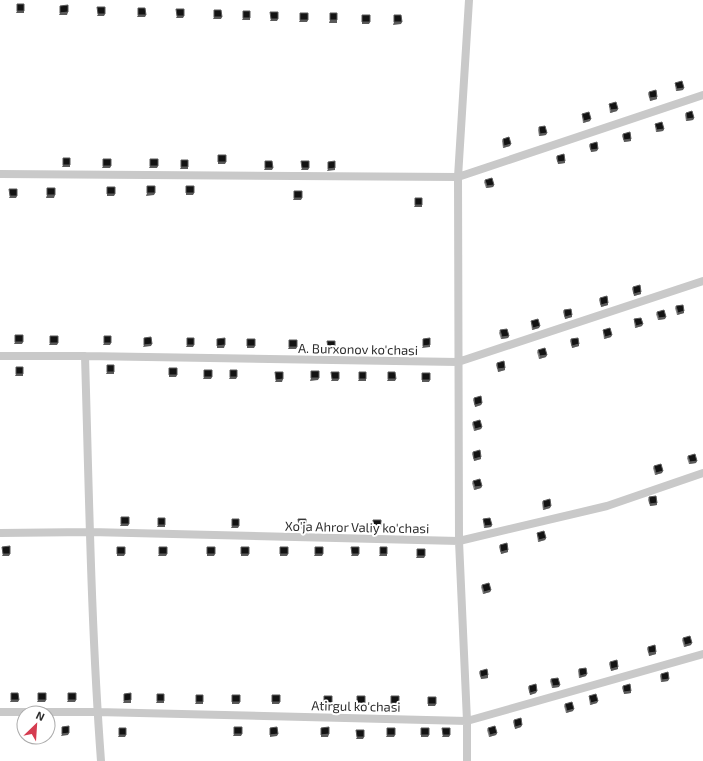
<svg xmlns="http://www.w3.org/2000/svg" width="703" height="761" font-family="'Exo 2',sans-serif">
<rect width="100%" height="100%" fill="#fff"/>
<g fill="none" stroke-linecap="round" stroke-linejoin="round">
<!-- minor -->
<path stroke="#c9c9c9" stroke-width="8" d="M0 174 458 177 703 95
M0 356H85L458 362 703 281
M85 356C89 491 91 626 101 761
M0 533 90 532 459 541 607 506 703 473
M0 712H97L467 721 703 654
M467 761V721L459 541 458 177 469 0"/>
</g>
<!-- wall -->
<path fill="#898989" d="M675 83 683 90 676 91 675 85Z
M649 92 657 99 650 101 648 94Z
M609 104 617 111 610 113 609 106Z
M686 113 694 118 693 120 686 121 685 115Z
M582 114 590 121 583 123 582 116Z
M655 124 664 129 663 131 656 132 655 126Z
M539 127 546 135 539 136 538 130Z
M623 134 631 139V141L624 142 622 136Z
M503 139 510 146 503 148 502 141Z
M590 144 597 151 591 152 589 146Z
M557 156 565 163 558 164 556 158Z
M485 180 494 185 493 187 486 188 484 182Z
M633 287 641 294 634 296 632 289Z
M600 298 608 305 601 307 599 300Z
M676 306 684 313 677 315 675 308Z
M564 310 572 315V317L565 319 563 312Z
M657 312 665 319 658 320 656 314Z
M634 319 642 326 635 328 634 321Z
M531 321 539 328 532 330 531 323Z
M500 330 509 336 508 338 501 339 499 333Z
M603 330 611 337 604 339 603 332Z
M571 339 579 344V346L572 348 570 341Z
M538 350 546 357 539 359 537 352Z
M497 363 505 370 498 372 496 365Z
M474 398 482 403 481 405 475 407 473 400Z
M473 422 482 427 481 429 474 431 472 424Z
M473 452 481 457V459L474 461 472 454Z
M688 456 696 463 689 464 687 458Z
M654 466 662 473 655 475 653 468Z
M473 481 482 486 481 488 474 490 472 483Z
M649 497 657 503V505L650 506 648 500Z
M543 501 550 508 543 510 542 503Z
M483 519 492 525 491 527 484 528 483 521Z
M537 533 546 538 545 540 538 542 537 535Z
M500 545 508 550V552L501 554 499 547Z
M482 585 491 590 490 592 483 594 481 587Z
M683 638 691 645 684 647 682 640Z
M648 647 656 654 649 656 647 649Z
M610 662 618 669 611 671 609 664Z
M579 669 586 676 579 678 578 671Z
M480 671 488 675V678L481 679 479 673Z
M661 674 668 681 661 682 660 676Z
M551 679 559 687 552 688 550 681Z
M529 686 536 693 530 695 528 688Z
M623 686 631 693 624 694 622 688Z
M589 696 597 703 590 705 589 698Z
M565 704 573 711 566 713 564 706Z
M514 720 521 727 515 729 513 722Z
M488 728 497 733 496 735 489 737 487 730Z"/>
<!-- shaded-wall -->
<path fill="#5a5a5a" d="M17 11H24V13H16Z
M68 12 67 15H59L60 13Z
M98 14H105L104 16H97Z
M138 15H146L145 17H137Z
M177 16H184L183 18H176Z
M214 17H222L221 19H213Z
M243 18H250V20H242Z
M271 19H278L277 21H270Z
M300 20H308L307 22H299Z
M330 20H337V23H329Z
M362 22H370L369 24H362Z
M394 22H402L401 24 393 25Z
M684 88 683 90 676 91 677 89Z
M657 97V99L650 101V98Z
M618 109 617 111 610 113 611 110Z
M694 118 693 120 686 121 687 119Z
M591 119 590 121 583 123 584 121Z
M664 129 663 131 656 132 657 130Z
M547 133 546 135 539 136 540 134Z
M631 139V141L624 142V140Z
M511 144 510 146 503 148 504 146Z
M598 149 597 151 591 152V150Z
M565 161V163L558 164V162Z
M218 162H226L225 164H218Z
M63 165H70V167H62Z
M103 166H111L110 168H102Z
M150 166H158L157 168H149Z
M181 167H188V169H180Z
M265 168H273L272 170H264Z
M302 168H309L308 170H301Z
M335 168V170L327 171 328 169Z
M494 185 493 187 486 188 487 186Z
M147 193H155L154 195 146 196Z
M186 193H194L193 195H186Z
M107 194H115L114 196H107Z
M47 195H55L54 198H46Z
M10 196H17L16 198H9Z
M294 198H302L301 200H293Z
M415 205H422V207H414Z
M641 292V294L634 296V294Z
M608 303V305L601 307V305Z
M684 311V313L677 315 678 313Z
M572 315V317L565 319V317Z
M666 317 665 319 658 320 659 318Z
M643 324 642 326 635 328 636 326Z
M540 326 539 328 532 330 533 328Z
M612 335 611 337 604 339 605 337Z
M509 336 508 338 501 339 502 337Z
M15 342H23L22 344H14Z
M50 343H58L57 345H49Z
M104 343H111L110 345H103Z
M152 344 151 346 143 347 144 345Z
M579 344V346L572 348V346Z
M187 345H194L193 347H186Z
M225 345 224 348H217V346Z
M430 345V347L422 348 423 346Z
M247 346H255L254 348H247Z
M289 347H297L296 349H288Z
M328 348H335L334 350H327Z
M547 355 546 357 539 359 540 356Z
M505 368V370L498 372V369Z
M107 372H114V374H106Z
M16 374H23V376H15Z
M169 375H177L176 377H169Z
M204 377H212L211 379H203Z
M230 377H237L236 379H229Z
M311 378H319L318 380 310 381Z
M283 379 282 382H275L276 380Z
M332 379H339L338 381H331Z
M359 379H366V381H358Z
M388 379H396L395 381H387Z
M422 380H430L429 382H422Z
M482 403 481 405 475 407V405Z
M482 427 481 429 474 431 475 429Z
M481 457V459L474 461V459Z
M697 461 696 463 689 464 690 462Z
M663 471 662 473 655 475 656 473Z
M482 486 481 488 474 490 475 487Z
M657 503V505L650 506V504Z
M551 506 550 508 543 510 544 508Z
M121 524H129L128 526H120Z
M158 525H165V527H157Z
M492 525 491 527 484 528 485 526Z
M232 526H239L238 528H231Z
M299 526H306L305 528 298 529Z
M373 527H381L380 529H373Z
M546 538 545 540 538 542 539 540Z
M508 550V552L501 554V552Z
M3 554H10L9 556H2Z
M117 554H125L124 556H117Z
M159 554H167L166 556H158Z
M207 554H215L214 556H207Z
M241 554H249L248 556H241Z
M280 554H288L287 556H280Z
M315 554H323L322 556H314Z
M352 554H359L358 556H351Z
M380 554H387V556H379Z
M417 556H425L424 558H416Z
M491 590 490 592 483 594 484 592Z
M692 643 691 645 684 647 685 645Z
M656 652V654L649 656V653Z
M618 667V669L611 671V669Z
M587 674 586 676 579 678 580 676Z
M488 675V678L481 679V677Z
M669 679 668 681 661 682 662 680Z
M560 685 559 687 552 688 553 686Z
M537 691 536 693 530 695V693Z
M631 691V693L624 694V692Z
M11 700H19L18 702H10Z
M38 700H46L45 702H37Z
M68 700H76L75 702H67Z
M131 700V703H123L124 701Z
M157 701H164V703H156Z
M598 701 597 703 590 705 591 703Z
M196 702H203V704H195Z
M232 702H240L239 704H232Z
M272 702H280L279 704H272Z
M324 703H332L331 705H324Z
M357 703H365L364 705H357Z
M391 703H399L398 705H390Z
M428 704H436L435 706H428Z
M574 709 573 711 566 713 567 711Z
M522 725 521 727 515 729V727Z
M69 733 68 735 61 736 62 734Z
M497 733 496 735 489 737 490 735Z
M234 734H242L241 736H233Z
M278 734 277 736 270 737V735Z
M329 734 328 737H321V735Z
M119 735H126L125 737H118Z
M387 735H395L394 737H386Z
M421 735H429L428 737H421Z
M443 735H450L449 737H442Z
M357 737H364L363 739H356Z"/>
<!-- building -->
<path fill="#131313" stroke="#5a5a5a" d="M17 4H24V11H17Z
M68 5V12L60 13V6Z
M97 7H105V14H98Z
M138 8H145L146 15H138Z
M176 9H184V16H177Z
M214 10H221L222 17H214Z
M243 11H250V18H243Z
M270 12H278V19H271Z
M300 13H308V20H300Z
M330 13H337V20H330Z
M362 15H370V22H362Z
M394 15H401L402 22H394Z
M682 81 684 88 677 89 675 83Z
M656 90 657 97 650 98 649 92Z
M616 102 618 109 611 110 609 104Z
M692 111 694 118 687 119 686 113Z
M589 112 591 119 584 121 582 114Z
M662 122 664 129 657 130 655 124Z
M545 126 547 133 540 134 539 127Z
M630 132 631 139 624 140 623 134Z
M509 137 511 144 504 146 503 139Z
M597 142 598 149 591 150 590 144Z
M564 154 565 161 558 162 557 156Z
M218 155H226V162H218Z
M63 158H70V165H63Z
M103 159H111V166H103Z
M150 159H158V166H150Z
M181 160H188V167H181Z
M265 161H272L273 168H265Z
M301 161H309V168H302Z
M335 161V168L328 169V162Z
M492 178 494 185 487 186 485 180Z
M147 186H155V193H147Z
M186 186H194V193H186Z
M107 187H115V194H107Z
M47 188H55V195H47Z
M9 189H17V196H10Z
M294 191H302V198H294Z
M415 198H422V205H415Z
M640 285 641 292 634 294 633 287Z
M607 296 608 303 601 305 600 298Z
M683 305 684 311 678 313 676 306Z
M571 309 572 315 565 317 564 310Z
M664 310 666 317 659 318 657 312Z
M641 318 643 324 636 326 634 319Z
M538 319 540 326 533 328 531 321Z
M610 328 612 335 605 337 603 330Z
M507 329 509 336 502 337 500 330Z
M15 335H23V342H15Z
M50 336H58V343H50Z
M104 336H111V343H104Z
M151 337 152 344 144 345V338Z
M187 338H194V345H187Z
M225 338V345L217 346V339Z
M430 338V345L423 346V339Z
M578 338 579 344 572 346 571 339Z
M247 339H255V346H247Z
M289 340H297V347H289Z
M327 341H335V348H328Z
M545 348 547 355 540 356 538 350Z
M504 361 505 368 498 369 497 363Z
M107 365H114V372H107Z
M16 367H23V374H16Z
M169 368H177V375H169Z
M204 370H212V377H204Z
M230 370H237V377H230Z
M311 371H319V378H311Z
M275 372H283V379L276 380Z
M331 372H339V379H332Z
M359 372H366V379H359Z
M388 372H395L396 379H388Z
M422 373H430V380H422Z
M481 396 482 403 475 405 474 398Z
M480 420 482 427 475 429 473 422Z
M480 450 481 457 474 459 473 452Z
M695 454 697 461 690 462 688 456Z
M661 464 663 471 656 473 654 466Z
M480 479 482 486 475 487 473 481Z
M656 496 657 503 650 504 649 497Z
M550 499 551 506 544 508 543 501Z
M121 517H129V524H121Z
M158 518H165V525H158Z
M490 518 492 525 485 526 483 519Z
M232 519H239V526H232Z
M298 519H306V526H299Z
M373 520H381V527H373Z
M544 531 546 538 539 540 537 533Z
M507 543 508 550 501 552 500 545Z
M10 546V554H3L2 547Z
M117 547H125V554H117Z
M159 547H167V554H159Z
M207 547H215V554H207Z
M241 547H249V554H241Z
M280 547H288V554H280Z
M315 547H323V554H315Z
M351 547H359V554H352Z
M380 547H387V554H380Z
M417 549H425V556H417Z
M489 583 491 590 484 592 482 585Z
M690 636 692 643 685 645 683 638Z
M655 645 656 652 649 653 648 647Z
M617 660 618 667 611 669 610 662Z
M586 668 587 674 580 676 579 669Z
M487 669 488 675 481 677 480 671Z
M668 672 669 679 662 680 661 674Z
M558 678 560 685 553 686 551 679Z
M536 684 537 691 530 693 529 686Z
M630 684 631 691 624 692 623 686Z
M11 693H18L19 700H11Z
M38 693H46V700H38Z
M68 693H76V700H68Z
M131 693V700L124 701V694Z
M157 694H164V701H157Z
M596 694 598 701 591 703 589 696Z
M196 695H203V702H196Z
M232 695H240V702H232Z
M272 695H280V702H272Z
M324 696H332V703H324Z
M357 696H365V703H357Z
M391 696H399V703H391Z
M428 697H436V704H428Z
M572 702 574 709 567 711 565 704Z
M521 718 522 725 515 727 514 720Z
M69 726V733L62 734V727Z
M495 726 497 733 490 735 488 728Z
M234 727H242V734H234Z
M277 727 278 734 270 735V728Z
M329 727V734L321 735V728Z
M119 728H126V735H119Z
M387 728H395V735H387Z
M421 728H429V735H421Z
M442 728H450V735H443Z
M356 730H364V737H357Z"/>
<g text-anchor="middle" stroke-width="4" stroke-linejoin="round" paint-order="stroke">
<!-- street labels -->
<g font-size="13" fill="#2c2c2c" stroke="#fff">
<text transform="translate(358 349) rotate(1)" y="5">A. Burxonov ko'chasi</text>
<text transform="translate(357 527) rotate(1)" y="5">Xo'ja Ahror Valiy ko'chasi</text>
<text transform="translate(356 706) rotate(1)" y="5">Atirgul ko'chasi</text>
</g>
</g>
<!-- north arrow -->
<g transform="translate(36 725) rotate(25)"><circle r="19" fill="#ffffff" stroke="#ababab"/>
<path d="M0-3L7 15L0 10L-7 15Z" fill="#d53c50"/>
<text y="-6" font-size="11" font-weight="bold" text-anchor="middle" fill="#2c2c2c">N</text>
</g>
</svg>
